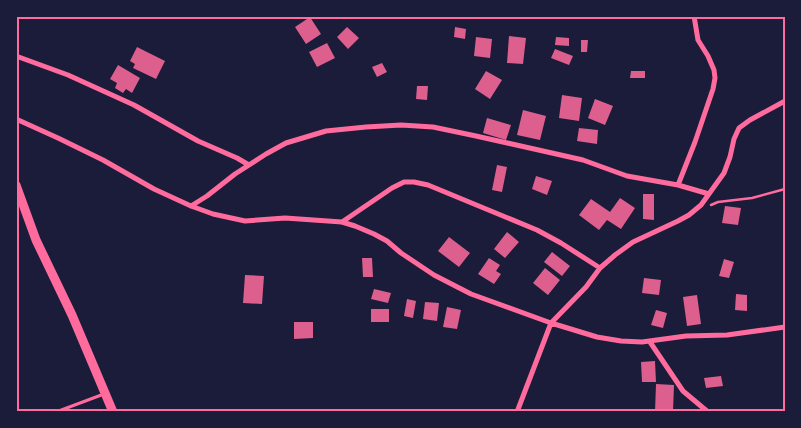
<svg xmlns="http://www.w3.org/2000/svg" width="801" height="428" font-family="'Sofia Sans Condensed',sans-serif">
<rect width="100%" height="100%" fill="#1b1b3a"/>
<!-- building -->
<path fill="#dd5f8e" d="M310 17 321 34 306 44 295 27Z
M347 27 359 38 348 49 337 37Z
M455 27 466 29 465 39 454 37Z
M509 36 526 38 523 64 507 63Z
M476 37 492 39 490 58 474 56Z
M556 37 569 38V46L555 45Z
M581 40H588L587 52H581Z
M327 43 335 58 317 67 309 52Z
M137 47 165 61 156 79 133 68 135 64 130 61Z
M555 49 573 56 569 65 551 58Z
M382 63 387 72 377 77 372 67Z
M118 65 140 78 132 93 126 89 123 93 115 88 117 83 110 79Z
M486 71 502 80 490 99 475 89Z
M631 71H645V78H630Z
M417 86H428L427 100 416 99Z
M562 95 582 98 579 121 559 118Z
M595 99 613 106 605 125 588 118Z
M523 110 546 116 540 140 517 135Z
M487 118 511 125 506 140 483 133Z
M579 128 598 130 597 144 577 141Z
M497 165 507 167 502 192 492 190Z
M536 176 552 181 547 195 532 189Z
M643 194H654V220L643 219Z
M620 198 635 208 621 229 607 220 599 230 579 215 591 199 610 212Z
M725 206 741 208 738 225 722 223Z
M507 232 519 242 505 258 494 249Z
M449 237 470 253 459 267 438 251Z
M552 252 570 266 562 276 544 262Z
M362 258H372L373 277H363Z
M489 258 500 265 496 271 501 274 494 284 478 274Z
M724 259 734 262 729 278 719 276Z
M545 268 560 280 548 295 533 283Z
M245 275 264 276 262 304 243 303Z
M644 278 661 280 659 295 642 293Z
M374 289 391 293 388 303 371 299Z
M736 294 747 295V311L735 310Z
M697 295 701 324 687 326 683 297Z
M407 299 416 301 413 318 404 316Z
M425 302 439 303 437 321 423 319Z
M447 307 461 310 457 329 443 327Z
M371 309H389V322H371Z
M656 310 667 313 663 328 651 325Z
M294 322H313V338L294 339Z
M655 361 656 382H642L641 362Z
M721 376 723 386 706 388 704 378Z
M656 384 674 385 673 412H655Z"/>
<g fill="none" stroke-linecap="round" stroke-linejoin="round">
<!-- path -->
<path stroke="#ff6b9d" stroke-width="2.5" d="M711 205 718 202 752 198 785 189"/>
<!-- service -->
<path stroke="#ff6b9d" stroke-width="3" d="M56 412 104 394"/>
<!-- minor -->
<path stroke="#ff6b9d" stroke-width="5" d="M16 56 68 75 134 105 198 141 237 158 249 165
M16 119 58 138 103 160 154 189 191 206 213 214 245 221 285 218 342 222 355 226 374 234 387 241 401 253 434 275 471 294 551 323 597 337 621 341 642 342 686 336 727 335 785 327
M678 185 695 142 713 89 715 78 714 70 708 56 698 40 694 16
M191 206 207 196 235 174 266 154 286 143 326 131 366 127 401 125 433 127 476 136 583 160 627 176 678 185 709 194
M342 222 392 188 404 182H414L428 185 537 230 561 243 600 268
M650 342 683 391 708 412
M517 412 551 323 586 287 600 268 615 255 633 242 678 221 689 215 701 205 724 173 730 157 734 139 739 128 750 120 785 101"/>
<!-- secondary -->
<path stroke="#ff6b9d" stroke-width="9" d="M16 185 36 240 72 315 113 412"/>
</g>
<!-- border -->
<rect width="801" height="428" fill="none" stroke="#1b1b3a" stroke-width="35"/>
<rect x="18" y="18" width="766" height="392" fill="none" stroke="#ff6b9d" stroke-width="2"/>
</svg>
